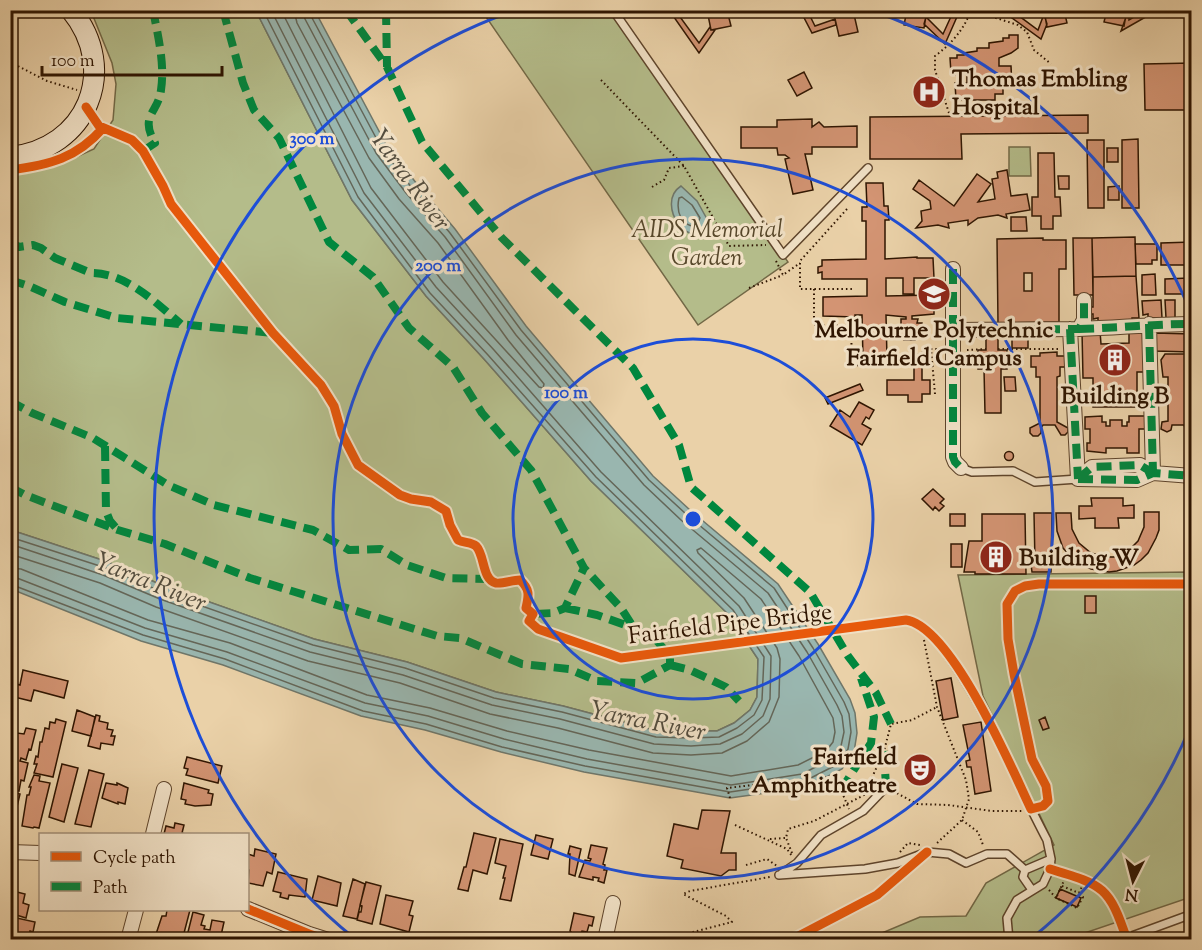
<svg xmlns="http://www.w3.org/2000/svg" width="1202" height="950" font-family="'Sorts Mill Goudy',serif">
<rect width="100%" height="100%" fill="#ead1a8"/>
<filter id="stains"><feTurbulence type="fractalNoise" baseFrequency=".00333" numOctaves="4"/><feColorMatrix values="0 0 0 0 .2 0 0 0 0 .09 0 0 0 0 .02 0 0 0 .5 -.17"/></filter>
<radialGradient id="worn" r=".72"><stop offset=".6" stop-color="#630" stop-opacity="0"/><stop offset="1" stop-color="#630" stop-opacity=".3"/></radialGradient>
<!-- green -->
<path fill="#b4bc8a" stroke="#726846" stroke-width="1.5" d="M91 11H256L352 200 426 296 484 359 591 481 728 614 758 659 757 697 750 710 734 723 717 731H657L563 706 496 692 407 662 314 639 164 586 108 562 11 530V174L26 173 63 163 94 149 113 120 116 84 112 63Z
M482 11H610L788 262 698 325Z
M1009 147H1030L1031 176H1009Z
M1191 572V897L1067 939 823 940 882 933 920 917 966 916 986 883 1054 845 983 696 958 575Z"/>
<!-- water -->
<path fill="#99b6af" stroke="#6f7669" stroke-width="1.5" d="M256 11H315L387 146 417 184 455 229 526 326 653 476 690 510 778 584 818 644 850 699 855 713 857 733 854 752 842 769 807 787 730 798 584 772 501 752 425 730 361 716 223 665 141 641 11 589V530L108 562 164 586 314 639 407 662 496 692 563 706 657 731H717L734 723 750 710 757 697 758 659 728 614 591 481 484 359 426 296 352 200Z
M681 186 697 201 707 219C694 259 653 204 681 186Z"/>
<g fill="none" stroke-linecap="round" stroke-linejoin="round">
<!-- shore -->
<path stroke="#646658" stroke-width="1.5" d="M281 10 371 188 443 282 539 387 543 388 544 384 508 340 438 243 399 199 369 158 297 23 294 10
M682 197 692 205 700 218 696 226C681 227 676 211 679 198Z
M10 537 106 568 162 592 313 645 405 668 494 698 562 712 656 737 691 738 719 737 737 728 754 715 762 700 764 657 733 610 596 477 488 355 430 293 358 197 263 10
M10 544 103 575 160 599 310 652 403 675 492 705 560 719 654 744 691 746 720 744 742 734 763 716 770 699 771 656 739 606 601 472 494 350 436 287 364 193 271 10
M10 554 100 583 156 607 308 661 400 683 490 714 558 728 653 753 691 755 722 753 747 741 769 722 779 697 780 659 777 648 744 598 698 553 697 550 701 548 761 599 799 656 833 718 835 732 833 742 826 751 798 765 731 776 589 750 507 731 430 708 367 695 230 643 148 620 21 569 10 568
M10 577 17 578 145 628 227 652 365 703 428 716 504 739 587 759 731 785 802 774 833 758 841 746 844 732 842 716 837 705 807 652 768 593 681 520 644 485 516 335 445 237 406 193 376 153 305 19 303 10
M10 584 143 635 225 659 363 711 426 724 502 747 585 766 730 792 805 781 838 764 848 749 851 732 849 714 844 702 813 648 774 588 686 514 649 480 521 330 450 233 412 188 382 149 311 16 310 10"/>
</g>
<!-- building -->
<path fill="#d39473" stroke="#2f1501" stroke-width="1.5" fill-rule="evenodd" d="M669 10H675L699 43 710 27 711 30H715L699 53Z
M707 10H727L731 26 711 30Z
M800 10H807L815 26 835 19 836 25 812 33Z
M833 10H853L858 32 839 36Z
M907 10H927L924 28 904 25Z
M954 10H960L945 44 924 24 926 17 943 34Z
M1001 10H1011L1038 30 1044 14 1047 24 1041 39Z
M1044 10H1064L1067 23 1047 27Z
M1107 10H1127L1124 26 1104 22Z
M1146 10H1158L1121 31 1126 17 1129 18V20Z
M1009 35H1018V48L1011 53 999 58V66H1011L1012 87H1003V94H995V100H956L955 83H967V70L955 75 951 73 950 58H957V55H964V53L977 51V48H989V43L1003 41V38H1009Z
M1192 63V110H1145L1144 64Z
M804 72 812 88 797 96 788 80Z
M1088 115V133L961 134 962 159H870V117Z
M812 119V127L819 122 824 127 857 126V147H812V154H805L813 190 793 194 785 159 789 158 785 155H778L777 148H741V127H777V120Z
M1138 139 1139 208H1122V140Z
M1087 140H1104V208H1088Z
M1107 148H1118V162H1107Z
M1038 153H1054L1055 197H1060L1061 216H1053V229H1041V216H1032V197H1038Z
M1007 170 1011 196 1027 194 1030 210 1006 214 1007 218 998 215 978 218 968 225V220L948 223 949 228 938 225 916 228 922 221 921 211 931 209 930 201 913 189 919 180 954 206 977 174 991 184 978 202 995 199 992 179 998 178 997 172Z
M1058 176H1069V189H1059Z
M866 183H883L884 206H888L889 220H885V259L917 257V258H933L934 278H914V294H903V278H886V296L934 295V314L912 316V319H918L917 323H922V336H915V340H904V336H901V319H906V317L886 315 887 359H863L862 315H855V317L823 316V297L867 296V279H822V272L818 273V267L822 266V260L866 259V221H862V207H867Z
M1119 186V200H1108V187Z
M1011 217H1026L1027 231H1011Z
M1135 237 1136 276 1093 277 1092 238Z
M1043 238V240H1066V269H1059V322L998 323 997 239ZM1024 273H1032V291H1024Z
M1073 238H1092L1093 295H1074Z
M1192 242V265H1161V243Z
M1135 244H1157V260H1152V264H1136Z
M1155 274 1156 295H1142V275Z
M1136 276 1139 318H1132V324L1098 327V318L1093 319V314H1087V307H1093V277Z
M1189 278V294H1165V279Z
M1161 300 1162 318H1148V314L1143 315 1142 301Z
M1165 300H1175V318H1166Z
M1082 331H1100L1101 344 1129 343V331H1148V372H1137V407H1093V378H1083Z
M1154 333 1192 334V352L1154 351Z
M1012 336H1028V348H1012Z
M986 337H998V350H1007V369H1001V413H985L984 369H978V350H986Z
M1057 352V356H1066V367H1060V376L1057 377V422L1068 428V432L1065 435H1061L1055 425H1043L1041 428V433L1038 436H1033L1030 433V428L1040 423V377H1036V367H1031V356H1040V353Z
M1165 354H1185L1192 356V376H1188V422H1192L1191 433 1186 431 1184 425H1172L1171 430 1167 432 1161 429 1162 422 1168 421V377H1163L1161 360Z
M914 366H922V380H930V394H922V402H908V395H887V380H914Z
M1004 377H1015L1016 391H1005Z
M860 384 863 390 828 404 825 398Z
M859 402 874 410 869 419 866 417 862 424 871 429 862 445 830 426 840 410 850 417Z
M1102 416V422H1106V426H1110V420H1122V426H1127V422H1129V416H1147V429H1139V453H1127V448H1106V453L1087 451V443H1090V429H1085V417Z
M1004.5 456a4.5 4.5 0 1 1 9 0a4.5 4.5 0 1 1-9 0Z
M933 489 944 499 940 503 944 506 939 511 935 507 933 510 922 499Z
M1091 498H1123V506L1134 505V518H1118L1119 528H1095V518L1079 519V506H1092Z
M1144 512H1159V530L1156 538 1148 553 1141 560 1134 565 1117 571 1109 572 1091 569 1075 561 1063 548 1057 531 1056 513H1071L1072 529 1079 543 1091 553 1107 557H1114L1128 551 1138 541 1144 527Z
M1034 513H1052L1051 572H1032L1031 564 1035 563Z
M950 514H965V526H950Z
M982 514H1025L1026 574H975V572H964L969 541H982Z
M951 544H962V567H951Z
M1085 596H1096V613H1085Z
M23 670 68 681 64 698 34 690 31 701 10 696 12 683 20 685Z
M951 678 958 717 943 720 936 681Z
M77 710 95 717 91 736 72 731Z
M96 715 100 716 99 721 108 723 107 729 113 730 111 736H115L113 745 101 743 100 749 88 746Z
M1045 717 1049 728 1043 730 1039 720Z
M56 719 66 722 53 777 34 773 37 764H34L36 756 38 757 40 742H42L45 728 49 729 50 722 55 723Z
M981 722 991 791 975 794 971 767H967L966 761 970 760 963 725Z
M26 728 36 730 31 750 29 749 26 760 21 758 20 761 28 763 24 781 21 780 19 791 13 789 12 792 20 794 16 811H14L10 818V763L15 764 16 759 10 757V751L11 747 14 748 17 733 24 734Z
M187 757 222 766 218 783 186 775 188 769 184 768Z
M62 764 78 768 64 822 49 817Z
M89 770 104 774 91 827 75 824Z
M34 775 40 776 39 781 50 783 39 828 34 827 33 828 22 826 27 795H29L31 787H29Z
M106 783 117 785V783L128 788 125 804 118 802V804L102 798Z
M184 783 209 790 208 793 213 794 211 805 195 806 185 804 186 800 181 799Z
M702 810 730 811 721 853H736V870H729L721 876 681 868 683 860 667 856 674 824 698 829Z
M175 823 184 825 182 833 185 834H164L166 826 174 828Z
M474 833 496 838 487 874 473 870 468 891 458 889 464 867H466Z
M536 835 553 839 548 859 531 855Z
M500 839 523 844 511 901 500 899 505 878H503L506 866 495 863Z
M591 845 607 848 603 864 605 865 604 870H607L604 883 598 881 599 878 593 877V880L579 877 585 860 590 861 591 859 588 858Z
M570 846 581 849 575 876 569 874 570 854H568Z
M255 849 276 854 272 874 267 872 263 886 248 883 249 870 248 869V854L254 856Z
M278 872 307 879 305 897 289 895 288 899 280 897 281 893 273 891Z
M318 876 341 883 337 906 312 900Z
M353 879 365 884 357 919 343 916Z
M366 882 381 886 372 924 357 920 359 912H361L362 906 360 905Z
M1060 889 1081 898 1077 907 1056 898Z
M13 891 25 894 23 903 29 905 26 918 13 914 12 917 35 922 33 932 30 931 28 939 10 935V892L13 893Z
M386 895 413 901 409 915 413 916 409 932 380 924Z
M167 910H190L184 933H186L185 940H167L155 937 162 916H166Z
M193 912 204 915 201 925 205 926 204 929 210 930 212 920 224 922 220 940H186Z
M574 913 594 917 592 926 589 925 587 932 582 931 580 935 584 940H575L572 936 573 934 570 931Z"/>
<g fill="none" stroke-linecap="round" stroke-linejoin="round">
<defs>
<path id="lane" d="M613 10 783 255 868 168
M961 468 972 472 1013 471 1035 482 1078 479
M921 626C934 634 942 647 951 660 990 716 1015 780 1047 840L1051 859 1050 869 1043 884 1017 900 1007 918 1009 940
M1025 870 1051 859
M1025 870 1023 877 1032 890
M781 874 797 863 821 835 863 811 886 787
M779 875 865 869 898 863 927 852 949 854 966 863 987 854H1007L1025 870
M1121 940 1192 914"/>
<path id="street" d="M953 269V457L955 462 961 468
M1149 324 1153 473
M1070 329 1078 479
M1079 329C1117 328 1154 324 1192 324
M953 330 1079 329 1084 320V300
M1078 479 1137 480 1153 473 1192 476
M1078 479 1092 467 1140 465 1153 473
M153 834 164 789
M10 852 40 853
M248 909 309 934 328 940
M128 940 136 910
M605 940 613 903"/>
<path id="secondary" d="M10 157C87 149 120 70 71 10"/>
</defs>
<!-- lane casing -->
<use href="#lane" stroke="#5e442b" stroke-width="10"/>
<!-- street casing -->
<use href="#street" stroke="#5e442b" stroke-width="16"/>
<!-- secondary casing -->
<use href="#secondary" stroke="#2f1501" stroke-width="22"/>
<!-- path -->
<path stroke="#2f1501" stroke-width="2" stroke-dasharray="1.5 3" stroke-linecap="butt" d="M10 62 47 81 77 90
M601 80 684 166 729 246 766 245
M949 113 935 70V56C951 44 964 30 971 10L1018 25 1027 32 1034 50 1051 64
M652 187 664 180 669 168 684 166
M847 209 800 261V289H853
M776 261 783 275 800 263
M749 288 783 275
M814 289V325L851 326 852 365 888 367 931 349
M998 349H1059
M967 350 986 349
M935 394 931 349H940
M924 640 937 707 966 780 969 799 962 820 937 843
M825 777 841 790 849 809
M870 782 884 751 891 724 912 720 937 707
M841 790 870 784 877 785
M893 791 917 804 948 805 992 811H1022
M730 798 727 788 770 783 771 793
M962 820 978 832 983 845
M735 825 787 849 792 856
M770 839 785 838
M900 852 908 843 920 845
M792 853 786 838 788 829 814 821 866 794
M746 865 767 859 777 866
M1062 886 1079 893
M1049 890 1056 898 1077 908 1083 897 1078 895 1085 880
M1057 896 1067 874
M662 940 732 922 726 916 683 894 690 891 770 877"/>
<!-- lane -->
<use href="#lane" stroke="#f1e1c6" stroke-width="7"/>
<!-- street -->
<use href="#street" stroke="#f1e1c6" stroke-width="14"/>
<!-- secondary -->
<use href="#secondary" stroke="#f1e1c6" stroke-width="20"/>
<!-- quiet -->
<path stroke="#00873e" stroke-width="8" stroke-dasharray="15 8" stroke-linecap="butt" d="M223 10 243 83 254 110 279 138 329 242 373 277 409 328 453 367 482 413 531 470 584 568 565 608 553 613 533 614
M346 10 387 67 422 142 502 238 633 368 679 445 691 487 810 592 848 656 876 693 891 724
M386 10 387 67
M143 151 155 143C139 115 158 114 161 90 165 64 158 36 153 10
M10 242 19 247 33 245 41 248 55 258 91 273C127 273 156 303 181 324
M953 269V457L955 462 961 468
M10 280 29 286 65 302 117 318 273 333
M1149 324 1153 473
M1070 329 1078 479
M1079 329C1117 328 1154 324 1192 324
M953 330 1079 329 1084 320V300
M10 401 32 413 93 438 168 485 214 505 313 530 349 550 381 549 407 565 446 578 489 579
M105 446 106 511 110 521 117 529
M1078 479 1137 480 1153 473 1192 476
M1078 479 1092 467 1140 465 1153 473
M10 487 25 495 118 530 165 544 250 578 437 636 460 638 522 664 569 669 597 681 637 683 670 665V656L657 641 634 628 621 608 584 568
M565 608 597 615 634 628
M670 665 690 670 726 687 739 701
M884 751 886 787
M841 790 871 743 874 717 861 678"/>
<defs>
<path id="cycleway" d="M86 107 99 126 132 140 143 151 163 186 171 204 273 333 321 385 334 406 342 434 358 465 400 495 411 499 431 502 446 511 450 525 458 540C464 543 471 542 476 546 485 555 482 580 496 583 503 584 512 580 520 580 530 589 529 595 526 608L533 614 529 621 538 629 621 658 906 620C952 627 1011 767 1031 809L1043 806 1048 801 1046 786 1032 759 1014 674 1008 639 1007 604 1015 591 1025 586 1039 584H1192
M10 170C49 165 77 158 103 128
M1050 869C1103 885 1109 886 1127 940
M248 909 309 934 328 940
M791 940 877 895 927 852"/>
</defs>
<!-- cycleway casing -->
<use href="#cycleway" stroke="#f1e1c6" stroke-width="13"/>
<!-- cycleway -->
<use href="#cycleway" stroke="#e8590c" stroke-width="9"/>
</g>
<!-- distance rings -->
<g fill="none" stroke="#1d4ed8" stroke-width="3">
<circle cx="693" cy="519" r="180"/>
<circle cx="693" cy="519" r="360"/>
<path d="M1191 725A539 539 0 0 1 1032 938M354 938A539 539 0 0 1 513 11M873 11A539 539 0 0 1 1191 313"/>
</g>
<!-- icons -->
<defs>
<symbol id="hospital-disc" viewBox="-11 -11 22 22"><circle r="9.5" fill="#8f2418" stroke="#f1e1c6"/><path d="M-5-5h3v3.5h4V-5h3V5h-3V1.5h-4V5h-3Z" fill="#fff"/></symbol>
<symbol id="university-disc" viewBox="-11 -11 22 22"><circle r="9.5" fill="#8f2418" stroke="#f1e1c6"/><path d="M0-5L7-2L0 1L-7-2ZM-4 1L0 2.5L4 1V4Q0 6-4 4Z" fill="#fff"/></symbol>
<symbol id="building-disc" viewBox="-11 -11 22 22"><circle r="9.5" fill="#8f2418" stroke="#f1e1c6"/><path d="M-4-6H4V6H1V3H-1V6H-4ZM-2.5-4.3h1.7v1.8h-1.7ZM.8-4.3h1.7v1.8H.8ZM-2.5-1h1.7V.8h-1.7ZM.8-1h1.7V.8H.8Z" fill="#fff"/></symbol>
<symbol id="theatre-disc" viewBox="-11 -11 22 22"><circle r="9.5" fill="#8f2418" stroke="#f1e1c6"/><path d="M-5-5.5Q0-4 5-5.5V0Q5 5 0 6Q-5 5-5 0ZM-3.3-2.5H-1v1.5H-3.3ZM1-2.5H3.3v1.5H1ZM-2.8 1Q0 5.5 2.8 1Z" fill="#fff"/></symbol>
</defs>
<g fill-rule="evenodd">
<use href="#hospital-disc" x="910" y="73" width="38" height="38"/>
<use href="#university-disc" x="915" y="275" width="38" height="38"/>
<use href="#building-disc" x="1096" y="341" width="38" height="38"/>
<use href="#building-disc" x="977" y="538" width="38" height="38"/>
<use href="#theatre-disc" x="901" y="751" width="38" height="38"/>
</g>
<g text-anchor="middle" stroke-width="6" stroke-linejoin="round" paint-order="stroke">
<!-- poi labels -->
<g font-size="24" font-weight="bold" fill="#2f1501" stroke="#f1e1c6" text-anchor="start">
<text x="952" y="86">Thomas Embling<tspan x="952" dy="28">Hospital</tspan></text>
<text x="934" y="337" text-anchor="middle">Melbourne Polytechnic<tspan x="934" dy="28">Fairfield Campus</tspan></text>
<text x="1115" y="403" text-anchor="middle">Building B</text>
<text x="1019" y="565">Building W</text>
<text x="897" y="764" text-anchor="end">Fairfield<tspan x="897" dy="28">Amphitheatre</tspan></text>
</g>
<!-- park labels -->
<g font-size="24" font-style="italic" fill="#57472a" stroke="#f1e1c6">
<text x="707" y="237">AIDS Memorial<tspan x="707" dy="28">Garden</tspan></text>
</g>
<!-- street labels -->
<g font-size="24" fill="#2f1501" stroke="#f1e1c6">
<text transform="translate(730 623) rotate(-7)" y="8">Fairfield Pipe Bridge</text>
</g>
<!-- water labels -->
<g font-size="26" font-style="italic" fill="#544d3e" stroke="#f1e1c6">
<text transform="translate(411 179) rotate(54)" y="9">Yarra River</text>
<text transform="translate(151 581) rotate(22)" y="9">Yarra River</text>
<text transform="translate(648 720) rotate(11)" y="9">Yarra River</text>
</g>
</g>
<circle cx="693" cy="519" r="9" fill="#1d4ed8" stroke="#f1e1c6" stroke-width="3"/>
<g font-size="18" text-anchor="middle" font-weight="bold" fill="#1d4ed8" stroke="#f1e1c6" stroke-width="6" stroke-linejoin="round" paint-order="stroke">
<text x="312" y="144">300 m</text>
<text x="438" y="271">200 m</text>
<text x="566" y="398">100 m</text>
</g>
<!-- margin -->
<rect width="1202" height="950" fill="none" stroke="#ead1a8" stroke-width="36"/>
<rect x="12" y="12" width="1178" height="926" fill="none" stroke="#2f1501" stroke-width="3"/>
<rect x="18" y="18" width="1166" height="914" fill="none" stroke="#2f1501" stroke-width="1.5"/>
<!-- legend -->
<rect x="39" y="833" width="210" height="78" fill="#f1e1c6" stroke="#a38f77" stroke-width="1.5"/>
<rect x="51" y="852" width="30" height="9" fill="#e8590c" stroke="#a38f77" stroke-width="1.5"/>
<text x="93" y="863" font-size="18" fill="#2f1501">Cycle path</text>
<rect x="51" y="882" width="30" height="9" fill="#00873e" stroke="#a38f77" stroke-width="1.5"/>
<text x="93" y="893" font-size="18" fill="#2f1501">Path</text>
<!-- north arrow -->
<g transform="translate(1133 881) rotate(186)" stroke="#f1e1c6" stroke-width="4.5" paint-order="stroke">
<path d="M0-4.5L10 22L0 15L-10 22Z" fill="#2f1501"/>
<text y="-9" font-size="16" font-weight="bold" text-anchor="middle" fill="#2f1501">N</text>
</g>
<!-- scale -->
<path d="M42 66v9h180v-9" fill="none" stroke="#2f1501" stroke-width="3"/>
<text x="51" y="66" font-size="18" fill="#2f1501" stroke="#f1e1c6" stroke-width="4.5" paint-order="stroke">100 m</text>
<rect width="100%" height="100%" filter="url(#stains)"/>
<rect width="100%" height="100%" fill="url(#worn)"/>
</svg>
